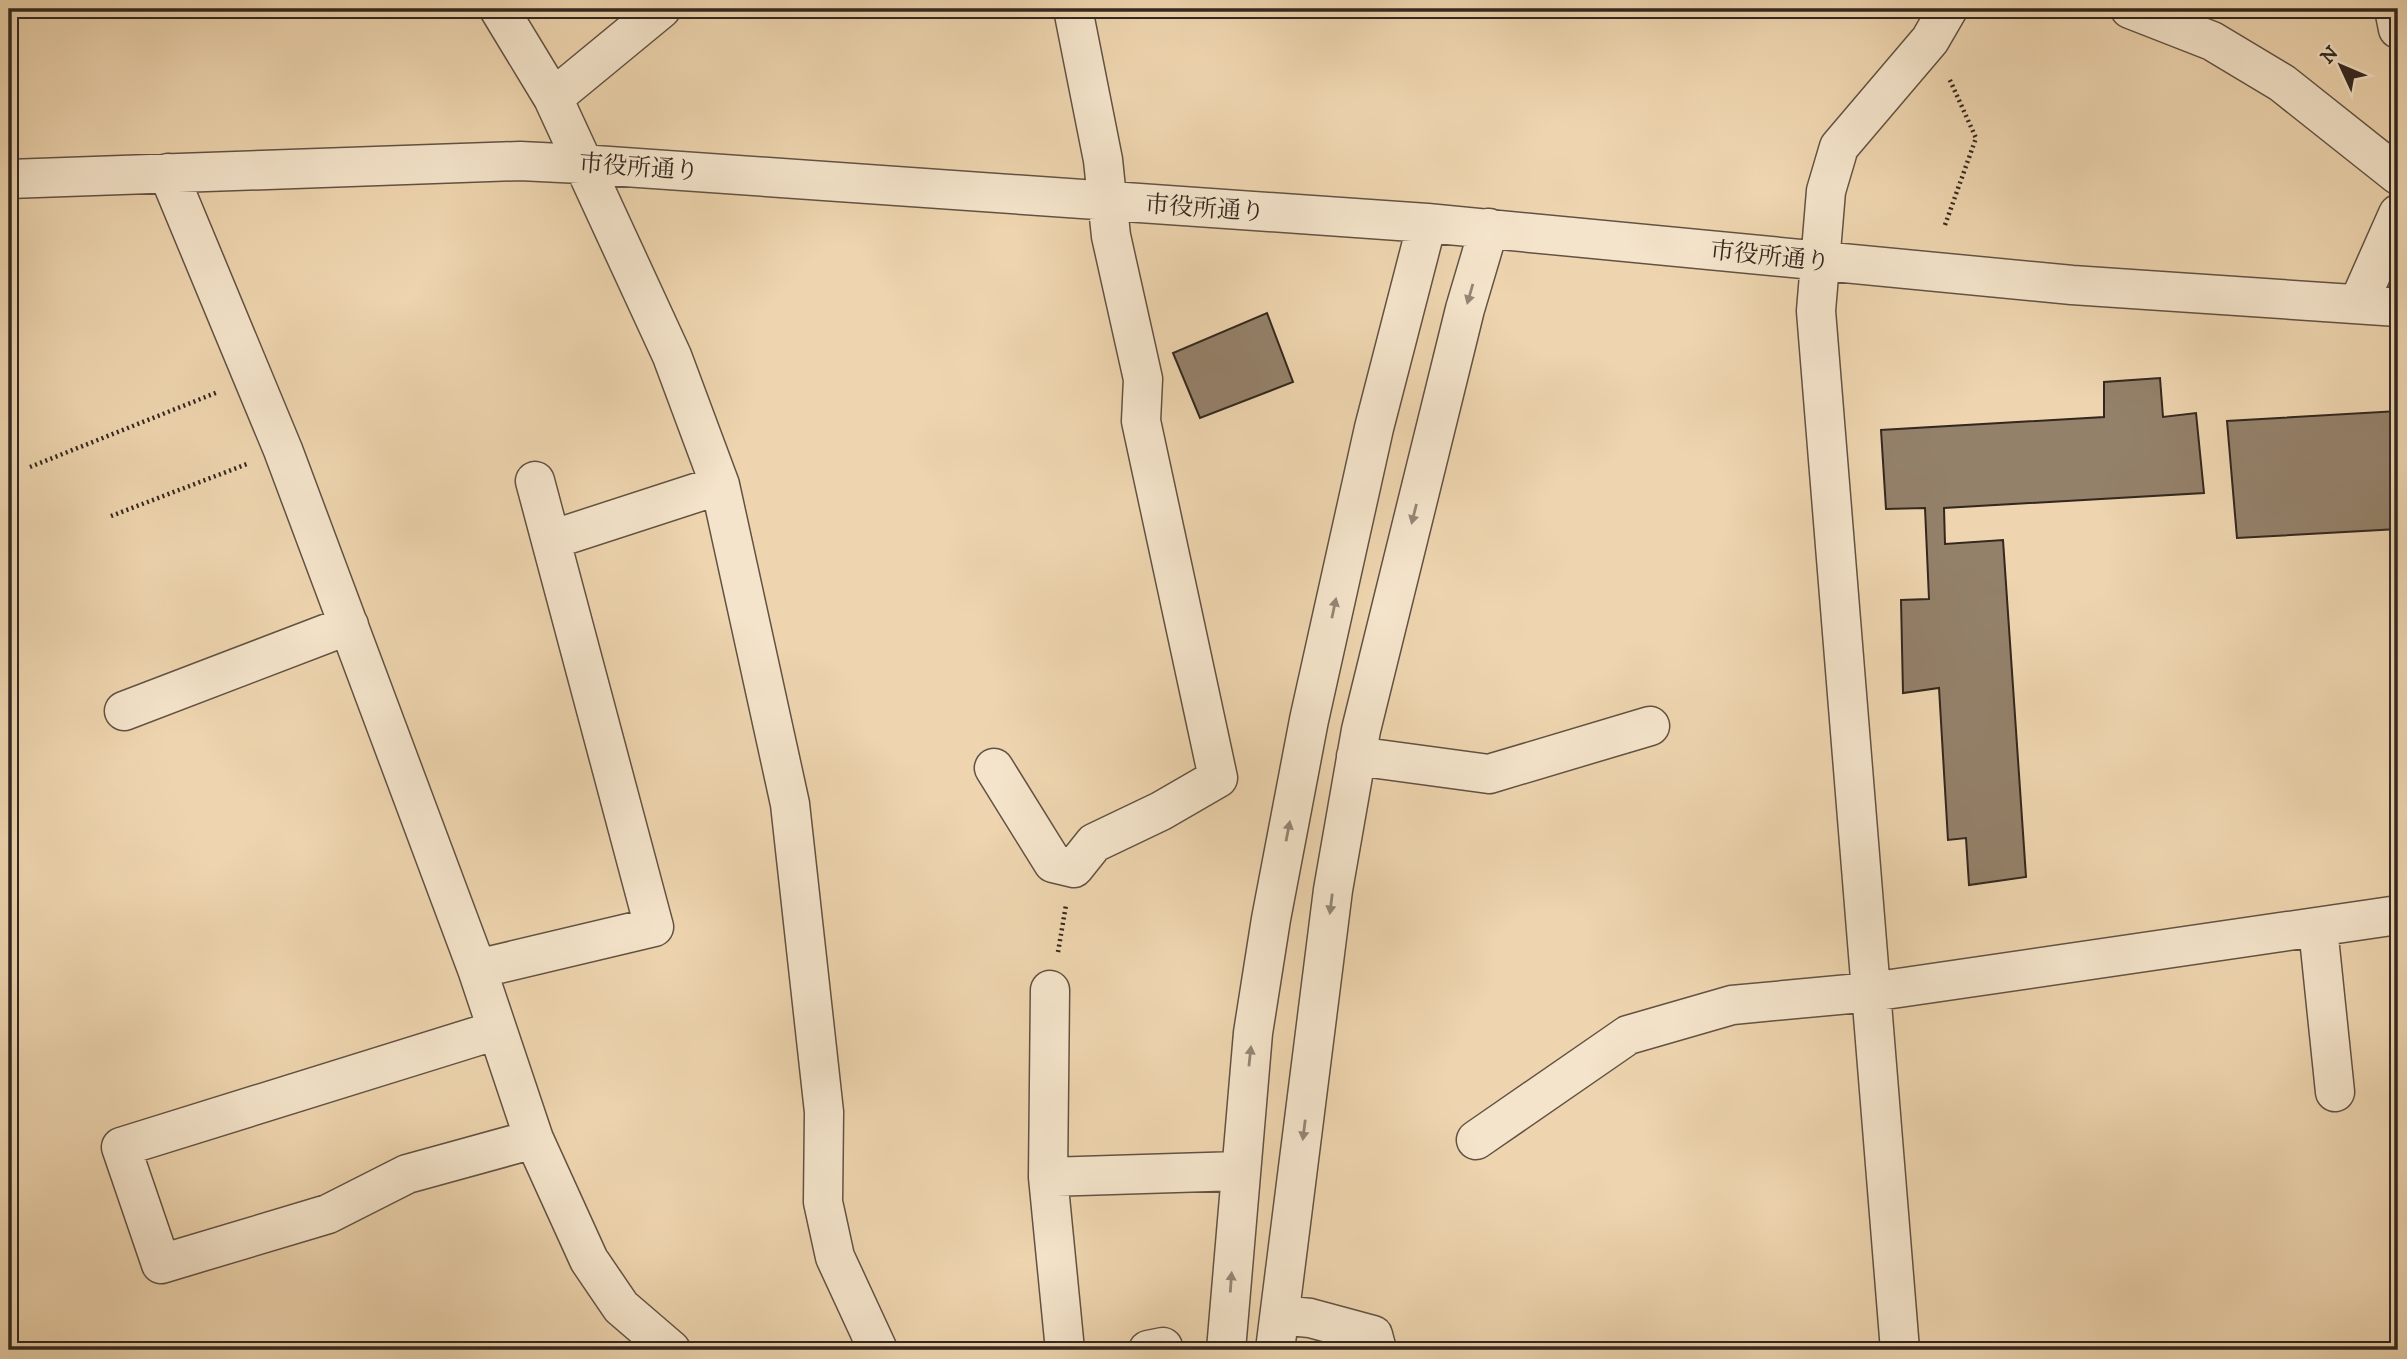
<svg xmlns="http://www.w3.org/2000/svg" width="2407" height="1359" font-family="'IM FELL DW Pica','Noto Serif JP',serif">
<rect width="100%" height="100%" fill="#eed5af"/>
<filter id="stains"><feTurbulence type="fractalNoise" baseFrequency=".00286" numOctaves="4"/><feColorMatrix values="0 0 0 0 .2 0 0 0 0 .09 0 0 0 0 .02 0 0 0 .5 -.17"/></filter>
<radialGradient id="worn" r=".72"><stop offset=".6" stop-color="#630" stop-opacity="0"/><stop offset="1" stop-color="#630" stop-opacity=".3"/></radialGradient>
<!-- building -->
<path fill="#94816a" stroke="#33271f" stroke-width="2" d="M1267 313 1293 382 1200 418 1173 353Z
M2160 378 2163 417 2196 413 2204 493 1944 508 1945 544 2003 540 2026 877 1969 885 1966 838 1948 840 1939 688 1903 693 1901 600 1929 599 1925 508 1886 509 1881 430 2104 417V382Z
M2398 411V529L2237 538 2227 421Z"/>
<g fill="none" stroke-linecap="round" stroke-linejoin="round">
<defs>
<path id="minor" d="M499 9 553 98 672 356 720 485 790 804 824 1112 823 1202 835 1257 878 1350
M2130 9 2212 41 2282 83 2398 175
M2394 9 2398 29
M553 98 661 9
M168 173 283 450 477 969 534 1139 589 1260 621 1307 671 1350
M9 179 520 161 581 164 1427 223 2072 285 2398 307
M2359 302 2398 214
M551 540 720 485
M124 711 349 625
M1356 756 1489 774 1650 726
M994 768 1053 863 1074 868 1094 843 1161 811 1218 778 1141 421 1143 379 1111 236 1103 160 1073 9
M2318 928 2335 1092
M477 969 654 927 535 481
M1050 990 1048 1177 1065 1350
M497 1030 121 1147 161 1264 328 1214 407 1174 534 1139
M1476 1140 1628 1035 1732 1005 1871 992 2398 915
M1048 1177 1239 1171
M1280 1315 1310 1318 1373 1335 1377 1350
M1148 1350 1163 1347
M1226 1350 1253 1033 1271 919 1309 720 1374 428 1427 223
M1275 1350 1333 890 1361 730 1465 309 1489 228
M1900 1350 1816 311 1826 191 1839 147 1930 40 1948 9"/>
</defs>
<!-- minor casing -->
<use href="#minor" stroke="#625243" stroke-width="41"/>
<!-- path -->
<path stroke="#33271f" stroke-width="4.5" stroke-dasharray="2 3.5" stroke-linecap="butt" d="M1945 225 1976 138 1949 78
M30 467 218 392
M111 516 247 464
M1058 952 1066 905"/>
<!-- minor -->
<use href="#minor" stroke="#f4e4cb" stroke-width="38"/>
</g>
<!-- one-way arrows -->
<defs><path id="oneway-solid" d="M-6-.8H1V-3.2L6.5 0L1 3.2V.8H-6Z" transform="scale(1.75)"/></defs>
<g fill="#948675">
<use href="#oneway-solid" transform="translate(1470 294) rotate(106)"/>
<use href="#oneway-solid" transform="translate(1414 514) rotate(104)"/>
<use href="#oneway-solid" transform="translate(1334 608) rotate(-78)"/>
<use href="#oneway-solid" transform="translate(1288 831) rotate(-79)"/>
<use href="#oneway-solid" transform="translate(1331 904) rotate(97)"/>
<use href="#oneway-solid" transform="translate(1250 1056) rotate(-84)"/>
<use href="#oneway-solid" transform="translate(1304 1130) rotate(97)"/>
<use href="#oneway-solid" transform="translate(1231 1282) rotate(-86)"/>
</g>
<g text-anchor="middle" stroke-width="6" stroke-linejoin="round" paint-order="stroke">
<!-- street labels -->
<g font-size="24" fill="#33271f" stroke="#f4e4cb">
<text transform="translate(639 167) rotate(4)" y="8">市役所通り</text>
<text transform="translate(1205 208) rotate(4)" y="8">市役所通り</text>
<text transform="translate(1770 256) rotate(6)" y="8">市役所通り</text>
</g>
</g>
<!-- margin -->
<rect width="2407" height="1359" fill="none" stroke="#eed5af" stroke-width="35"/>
<rect x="10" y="10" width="2386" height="1338" fill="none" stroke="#33271f" stroke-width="3.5"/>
<rect x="18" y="18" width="2372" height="1324" fill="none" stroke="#33271f" stroke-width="2"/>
<!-- north arrow -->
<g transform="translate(2341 66) rotate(314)" stroke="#f4e4cb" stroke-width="5" paint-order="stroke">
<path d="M0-5L12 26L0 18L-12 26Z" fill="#33271f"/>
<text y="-10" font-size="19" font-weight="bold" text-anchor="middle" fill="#33271f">N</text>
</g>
<rect width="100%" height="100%" filter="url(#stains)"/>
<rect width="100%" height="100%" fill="url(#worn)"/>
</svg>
